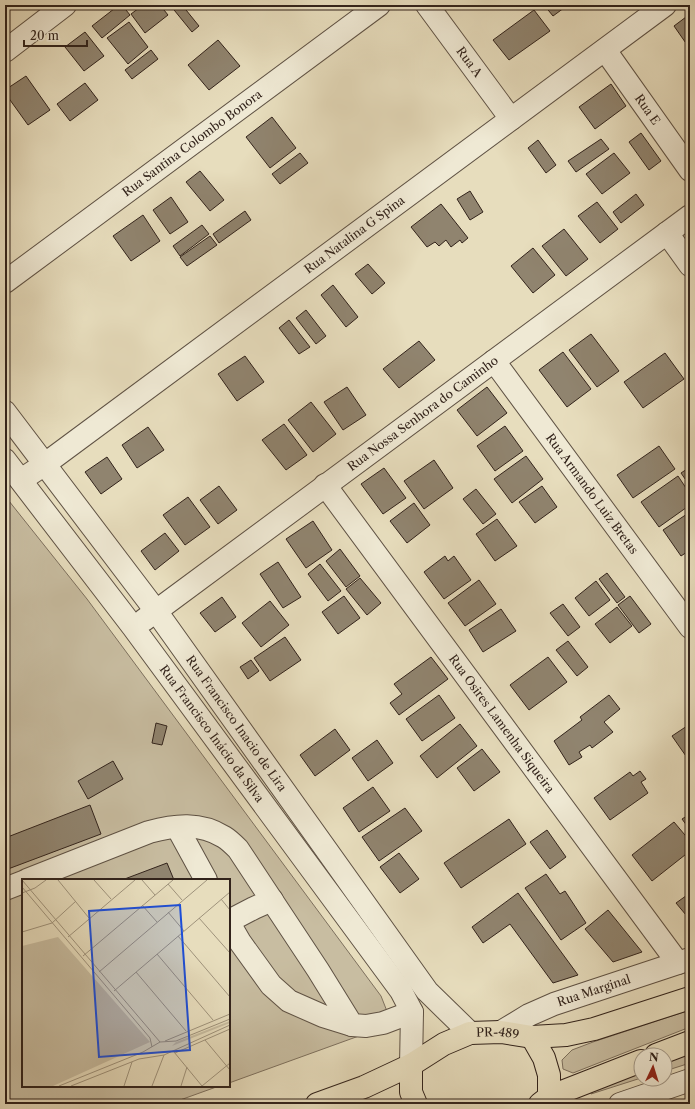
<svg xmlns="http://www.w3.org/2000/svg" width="695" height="1109" font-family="'Libre Caslon Text',serif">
<rect width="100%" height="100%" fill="#e7ddbd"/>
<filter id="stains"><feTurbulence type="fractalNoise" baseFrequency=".005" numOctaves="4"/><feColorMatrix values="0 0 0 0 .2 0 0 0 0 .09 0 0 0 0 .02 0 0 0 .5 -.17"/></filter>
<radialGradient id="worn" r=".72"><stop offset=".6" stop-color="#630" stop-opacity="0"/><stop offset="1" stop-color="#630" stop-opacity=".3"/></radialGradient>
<!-- green -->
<path fill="#c8bda1" stroke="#7d705e" d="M5 496 87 599 381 996 392 1024 229 1083V880H23V1086H219L169 1104H5Z
M690 1010V1027L573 1073 563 1069 562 1060 572 1050 593 1042Z
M690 1049V1063L665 1071V1058Z
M641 1067V1078L591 1094 589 1087Z"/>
<!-- building -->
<path fill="#90846f" stroke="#32231b" d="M119 5H122L130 15 102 38 92 26Z
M143 5H160L168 15 145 33 131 14Z
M170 5H182L199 26 192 32Z
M544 5H568L553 16Z
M534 10 550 31 509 60 493 40Z
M690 14V49L674 26Z
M129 22 148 47 128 64 107 38Z
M85 32 104 56 84 71 65 47Z
M218 40 240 66 209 90 188 65Z
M151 50 158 59 132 79 125 70Z
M26 76 50 110 28 125 5 93V90Z
M85 83 98 100 70 121 57 104Z
M611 84 626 106 595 129 579 107Z
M272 117 296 148 270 168 246 137Z
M641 133 661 161 649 170 629 142Z
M601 139 609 149 576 172 568 161Z
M538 140 556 165 546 173 528 148Z
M300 153 308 163 280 184 272 174Z
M614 153 630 173 602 194 586 174Z
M200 171 224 200 210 211 186 182Z
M470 191 483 212 470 220 457 199Z
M636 194 644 205 621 223 613 212Z
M171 197 188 222 170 234 153 210Z
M597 202 618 229 600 243 578 216Z
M441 204 468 238 462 243 460 240 451 247 446 240 439 246 435 242 427 247 411 227Z
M245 211 251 220 219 243 213 234Z
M143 215 160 241 131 261 113 236Z
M202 225 209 234 180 256 173 246Z
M564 229 588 259 566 276 542 246Z
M210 236 217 245 187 266 180 257Z
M533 248 555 275 533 293 511 266Z
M368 264 385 283 372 294 355 274Z
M333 285 358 317 346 327 321 295Z
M306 310 326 336 316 344 296 318Z
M289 320 310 347 299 354 279 328Z
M591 334 619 371 597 387 569 350Z
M419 341 435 360 399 388 383 369Z
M563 352 591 389 567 407 539 370Z
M665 353 684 379 643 408 624 382Z
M245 356 264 382 237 401 218 374Z
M347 387 366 415 343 430 324 402Z
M487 387 507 413 477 436 457 410Z
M311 402 336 434 313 452 288 420Z
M284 424 307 455 286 470 262 440Z
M505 426 523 451 495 471 477 446Z
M148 427 164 450 137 468 122 445Z
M659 446 675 469 633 498 617 475Z
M526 456 543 479 512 503 494 479Z
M107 457 122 479 101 494 85 472Z
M434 460 453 488 424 509 404 481Z
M690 467V486L681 473Z
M384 468 406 498 383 514 361 484Z
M678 476 690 494V505L659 527 641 502Z
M219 486 237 510 218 524 200 500Z
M542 486 557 507 535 523 519 502Z
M476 489 496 514 483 524 463 499Z
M188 497 210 527 185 545 163 515Z
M414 503 430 525 407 543 390 521Z
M690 512V550L681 556 663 530Z
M497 519 517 546 495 561 476 534Z
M313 521 332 550 306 568 286 539Z
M165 533 179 551 155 570 141 551Z
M340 549 360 576 346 587 326 561Z
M445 556 448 561 454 556 471 580 444 599 424 572Z
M278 562 301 597 283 608 260 574Z
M320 564 341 591 328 601 308 574Z
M607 573 625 597 617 603 599 579Z
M360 578 381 603 367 615 346 589Z
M479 580 496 604 465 626 448 603Z
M596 581 610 600 589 616 575 598Z
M344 596 360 618 338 634 322 612Z
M630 596 651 624 639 633 618 605Z
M222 597 236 617 215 632 200 613Z
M270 601 289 625 261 647 242 623Z
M563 604 580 627 568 636 550 613Z
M617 607 632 626 610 643 595 624Z
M501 609 516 631 483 652 469 630Z
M285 637 301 660 270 681 254 658Z
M568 641 588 667 577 676 556 650Z
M431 657 448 679 399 715 390 703 402 694 394 684Z
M548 657 567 682 529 710 510 685Z
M251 660 259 671 248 679 240 667Z
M439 695 455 718 422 741 406 719Z
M609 695 620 709 604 722 613 732 592 748 590 745 579 752 582 757 569 765 554 741 582 720 580 717Z
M156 723 167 726 162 745 152 743Z
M460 724 477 746 437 778 420 756Z
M690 724V758L688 759 672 736Z
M335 729 350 750 315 776 300 755Z
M377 740 393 763 368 781 352 758Z
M482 749 500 772 474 791 457 768Z
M113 761 123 779 88 799 78 781Z
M640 771 646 779 641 782 648 793 610 820 594 798 630 772 633 776Z
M373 787 390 811 359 832 343 808Z
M90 805 101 834 8 869 5 861V838Z
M405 808 422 831 379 861 362 837Z
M690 814V830L682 819Z
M509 819 526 844 461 888 444 863Z
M674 822 690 841V851L652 881 632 855Z
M547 830 566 857 550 869 530 842Z
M399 853 419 879 400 893 380 867Z
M167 863 174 880H122Z
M546 874 560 894 565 891 586 923 561 940 525 888Z
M518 893 578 975 553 983 510 924 483 943 472 927Z
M690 893V913L686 915 676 903Z
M608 910 642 952 613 962 585 929Z"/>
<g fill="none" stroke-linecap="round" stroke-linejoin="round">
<defs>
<g id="minor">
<path id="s1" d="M427 5 511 119"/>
<path id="s2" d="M605 50 690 170"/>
<path d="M5 51 65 5"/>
<path d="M667 233 690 265"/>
<path id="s3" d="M5 282 379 5"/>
<path id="s4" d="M494 361 690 627"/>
<path id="s5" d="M5 412 156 611 427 991 470 1033"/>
<path id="s6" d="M5 460 133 627 401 991 412 1012 411 1065"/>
<path id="s7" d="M21 480 45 464 665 5"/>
<path id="s8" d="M325 485 678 963"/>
<path id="s9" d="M144 620 690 216"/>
<path d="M177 827 206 880"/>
<path d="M27 880 149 832C175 825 200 822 224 837 229 840 234 845 238 849L318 970 352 1025 366 1026 383 1023 412 1012"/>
<path d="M5 889 23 882"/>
<path d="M229 921 254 908 272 900"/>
<path d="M229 923 240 942 271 985 289 1001 323 1016 352 1025"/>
<path id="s10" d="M501 1032 529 1015 554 1004 690 959"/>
<path d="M620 1104 690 1080"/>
</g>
<g id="major">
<path d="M532 1037 544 1058 549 1075V1097"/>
<path d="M656 1055 690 1042"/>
<path d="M411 1065V1092L416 1104"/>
<path id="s11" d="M317 1104 364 1087 411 1065 444 1044 470 1033 501 1032 532 1037 566 1035 594 1029 690 998"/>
<path d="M540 1104 549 1097 641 1061"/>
</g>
</defs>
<!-- minor casing -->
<use href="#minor" stroke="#5f5244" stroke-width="24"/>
<!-- major casing -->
<use href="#major" stroke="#32231b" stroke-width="24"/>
<!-- minor -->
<use href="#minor" stroke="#efe9d4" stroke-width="22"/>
<!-- major -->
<use href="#major" stroke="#e7ddbd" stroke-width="22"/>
</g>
<g text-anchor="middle" stroke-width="3" stroke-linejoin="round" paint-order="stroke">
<!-- street labels -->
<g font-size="12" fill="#32231b" stroke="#efe9d4">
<text dy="4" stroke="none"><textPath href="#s1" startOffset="71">Rua A</textPath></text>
<text dy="4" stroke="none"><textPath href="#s2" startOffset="73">Rua E</textPath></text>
<text dy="4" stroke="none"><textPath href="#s3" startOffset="233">Rua Santina Colombo Bonora</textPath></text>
<text dy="4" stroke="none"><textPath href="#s7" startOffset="414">Rua Natalina G Spina</textPath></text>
<text dy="4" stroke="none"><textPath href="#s9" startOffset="347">Rua Nossa Senhora do Caminho</textPath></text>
<text dy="4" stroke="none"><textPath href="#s4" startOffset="165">Rua Armando Luiz Bretas</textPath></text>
<text dy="4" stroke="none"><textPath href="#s5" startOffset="388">Rua Francisco Inacio de Lira</textPath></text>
<text dy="4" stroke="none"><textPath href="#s8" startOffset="297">Rua Osires Lamenha Siqueira</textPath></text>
<text dy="4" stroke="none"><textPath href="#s6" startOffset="343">Rua Francisco Inácio da Silva</textPath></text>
<text dy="4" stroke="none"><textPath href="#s10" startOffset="102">Rua Marginal</textPath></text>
<text dy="4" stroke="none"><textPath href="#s11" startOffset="197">PR-489</textPath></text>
</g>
</g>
<!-- overview -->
<g transform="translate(22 879)">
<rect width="208" height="208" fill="#e7ddbd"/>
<path d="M36 58 128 163 31 207H0V67ZM208 142V144L150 167 154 163Z" fill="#c8bda1"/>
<path fill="none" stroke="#9f937c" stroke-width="1" d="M0 1 138 163M36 1 67 39M72 1 89 20M120 1 133 16M146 5 160 21M0 8 128 159 130 168M0 14 13 9 24 1M199 20 208 31M120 26 135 43M146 33 162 52M177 39 208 74M0 53 30 44 54 22M156 57 208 118M46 58 113 1M135 75 191 141M61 77 151 1M77 93 185 1M114 93 164 152M92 112 208 13M183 161 208 191M143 162 208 135M152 173 180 207M153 174 208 150M37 207 121 173 138 163 154 162 208 140M49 207 117 180 142 176 208 146M102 207 110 183M130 207 142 176M159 207 165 188M180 207 208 184"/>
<path fill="#1d4ed8" fill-opacity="0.15" stroke="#1d4ed8" stroke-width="2" d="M158 26 168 171 77 178 67 32Z"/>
<rect width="208" height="208" fill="none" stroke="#32231b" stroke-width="2"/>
</g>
<!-- margin -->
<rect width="695" height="1109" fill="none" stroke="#e7ddbd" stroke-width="20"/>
<rect x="6" y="6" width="683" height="1097" fill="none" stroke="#32231b" stroke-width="2"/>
<rect x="10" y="10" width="675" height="1089" fill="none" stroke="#32231b"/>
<!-- north arrow -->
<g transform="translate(653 1067) rotate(4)"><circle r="19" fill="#efe9d4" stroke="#a39a8a"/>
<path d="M0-3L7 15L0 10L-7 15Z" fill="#8f2418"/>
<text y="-6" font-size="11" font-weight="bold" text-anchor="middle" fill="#32231b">N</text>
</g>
<!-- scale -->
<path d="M24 40v6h63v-6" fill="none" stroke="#32231b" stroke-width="2"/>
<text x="30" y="40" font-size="12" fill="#32231b" stroke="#efe9d4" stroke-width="3" paint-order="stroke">20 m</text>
<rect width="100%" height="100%" filter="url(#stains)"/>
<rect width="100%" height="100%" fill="url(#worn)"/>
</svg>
